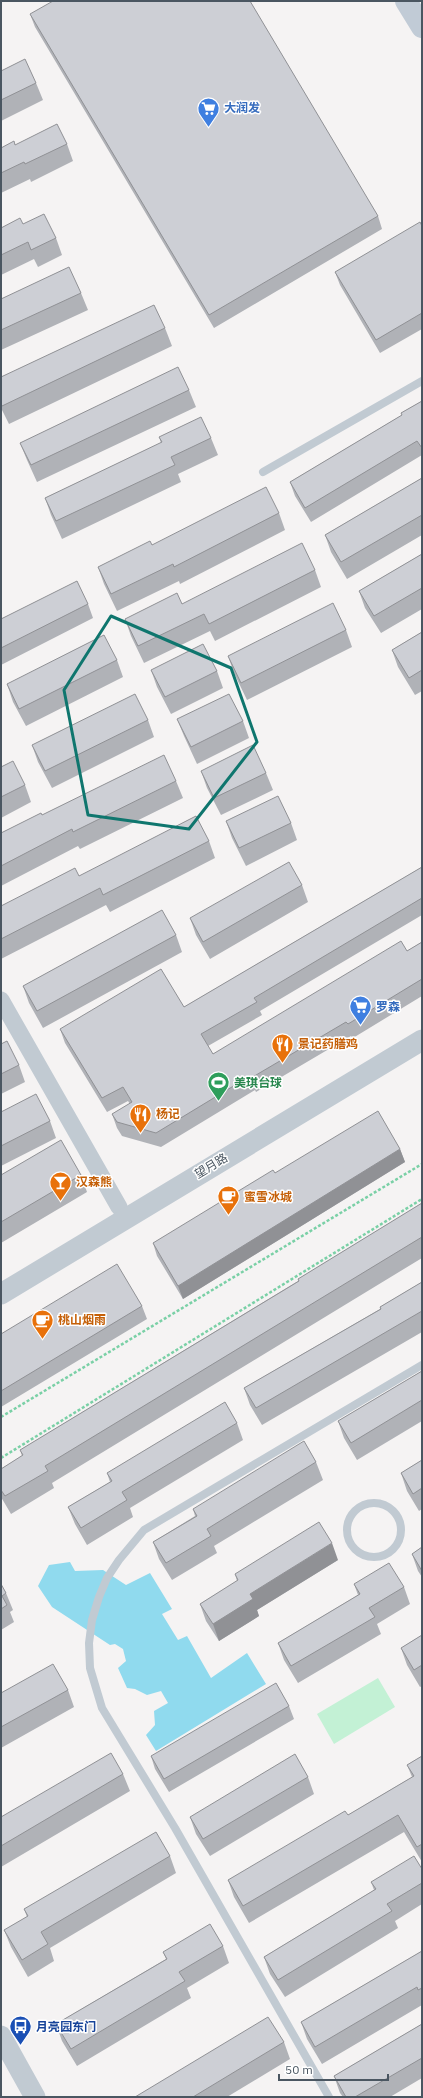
<svg xmlns="http://www.w3.org/2000/svg" width="423" height="2098" font-family="'IBM Plex Sans','Noto Sans SC',sans-serif">
<rect width="100%" height="100%" fill="#f5f3f3"/>
<!-- green -->
<path fill="#c3f1d5" d="M378 1678 395 1707 334 1744 317 1714Z"/>
<!-- water -->
<path fill="#90daee" d="M70 1562 75 1571 103 1570 126 1585 150 1573 172 1609 162 1614 178 1640 187 1636 211 1678 247 1653 266 1684 156 1751 146 1735 155 1725 154 1711 168 1703 161 1691 147 1695 135 1689 127 1688 118 1668 126 1661 123 1649 115 1644 110 1645 52 1607 38 1586 49 1565Z"/>
<g fill="none" stroke-linecap="round" stroke-linejoin="round">
<!-- path -->
<path stroke="#7ad0a6" stroke-width="2.5" stroke-dasharray="3 2" stroke-linecap="butt" d="M1 1417 422 1164
M1 1458 422 1199"/>
<!-- service -->
<path stroke="#c1cad2" stroke-width="8" d="M263 472 422 381
M347 1530a27 27 0 1 1 54 0a27 27 0 1 1-54 0Z
M329 2097 175 1828 102 1708 90 1668 89 1643 92 1620 99 1597 107 1578 119 1560 144 1530 422 1365"/>
<!-- minor -->
<path stroke="#c1cad2" stroke-width="17" d="M1 1000 119 1207"/>
<!-- tertiary -->
<path stroke="#c1cad2" stroke-width="21" d="M1 1294 422 1040
M1 2036 35 2097"/>
<!-- secondary -->
<path stroke="#c1cbd6" stroke-width="22" d="M406 1 422 27"/>
</g>
<!-- wall -->
<path fill="#b0b2b7" d="M30 14 378 216 382 229 214 328 35 27Z
M1 71 36 83 43 100 1 121Z
M67 144 73 161 31 182 30 179 1 193V148L15 145Z
M23 224 56 238 62 255 38 267 34 259 1 275V228Z
M422 226V329L380 353 340 285 335 272Z
M81 293 88 310 1 350V299Z
M165 328 172 346 9 424 1 408V377Z
M189 390 196 407 37 482 27 460 20 443Z
M422 401V455L311 522 295 496 290 482 402 415 401 413Z
M159 437 211 438 218 455 178 474 181 482 62 539 51 515 45 498 161 443Z
M422 478V535L347 579 331 552 325 535Z
M279 513 285 530 180 584 179 581 117 611 104 584 98 567 152 545Z
M422 554V609L381 633 365 608 359 591Z
M315 570 321 587 215 641 210 631 144 663 131 636 125 619Z
M88 604 93 618 1 665V619Z
M346 630 352 647 247 700 234 673 228 656Z
M422 632V691L415 695 398 667 392 650Z
M117 660 123 677 26 726 13 702 7 684Z
M151 670 217 671 223 688 171 714 157 687Z
M177 719 243 721 249 738 197 764 184 736Z
M148 720 154 737 52 788 38 762 32 745Z
M1 767 25 785 31 802 1 818Z
M201 771 266 773 273 790 221 815 207 788Z
M176 781 183 798 80 849 78 846 1 886V833L42 815Z
M226 821 291 823 297 840 246 866 232 838Z
M209 841 215 858 110 912 106 905 1 959V906L79 876Z
M422 867V915L260 1011 262 1015 208 1046 213 1054 407 951 422 942V996L353 1038 351 1036 256 1092 255 1090 161 1147 122 1136 117 1128 112 1114 130 1104 128 1101 107 1112 65 1043 60 1029 184 1007Z
M302 885 308 902 210 959 196 935 190 918Z
M176 935 182 952 43 1028 29 1003 23 986Z
M1 1044 19 1065 25 1082 1 1094Z
M1 1112 50 1121 56 1138 1 1166Z
M400 1149 405 1162 183 1299 157 1256 153 1243 275 1173Z
M1 1175H81L87 1192 1 1243Z
M422 1203V1258L52 1483 54 1488 11 1514 1 1497V1469L22 1456 20 1450 298 1281V1279Z
M422 1282V1332L262 1425 250 1405 244 1388 380 1309V1307Z
M142 1306 147 1319 1 1407V1334Z
M422 1371V1421L357 1460 344 1438 338 1421Z
M237 1423 243 1440 130 1508 133 1517 87 1545 75 1524 68 1507 110 1482 107 1473Z
M422 1460V1509L419 1511 407 1491 401 1473Z
M316 1462 323 1480 214 1546 217 1553 172 1580 159 1559 153 1542 195 1516 193 1509Z
M422 1547V1577L418 1571 412 1554Z
M338 1560 257 1610 259 1616 219 1641 206 1621 200 1604 237 1581 235 1574Z
M1 1584 6 1593 13 1610 10 1612 14 1622 1 1630Z
M354 1584 404 1587 410 1604 377 1624 381 1634 298 1683 284 1660 278 1643 358 1595Z
M422 1635V1686L420 1687 407 1665 401 1648Z
M68 1690 74 1707 1 1748V1693Z
M289 1706 294 1719 169 1792 155 1769 151 1756Z
M422 1756V1862L404 1832 249 1923 234 1897 228 1880 348 1815 412 1777 407 1765Z
M123 1774 130 1791 1 1867V1817Z
M308 1777 314 1794 210 1856 196 1834 190 1817Z
M170 1856 176 1873 50 1948 54 1961 28 1977 11 1947 4 1930 27 1917 24 1909Z
M422 1869V1904L395 1921 398 1928 285 1997 270 1974 264 1957 374 1890 371 1882Z
M223 1946 229 1963 187 1988 191 1998 77 2066 62 2041 56 2024 166 1959 163 1952Z
M422 1951V2005L322 2064 307 2039 301 2022Z
M422 2024V2078L390 2097H343L340 2093 334 2076Z
M284 2042 290 2059 227 2097H135Z"/>
<!-- shaded-wall -->
<path fill="#909195" d="M400 1149 405 1162 183 1299 178 1286Z
M332 1543 338 1560 257 1610 259 1616 219 1641 213 1624 250 1594Z"/>
<!-- building -->
<path fill="#cdcfd5" stroke="#909195" d="M53 1H250L378 216 209 315 30 14Z
M25 59 36 83 1 100V71Z
M57 124 67 144 25 164 24 162 1 173V148L14 141 15 145Z
M44 214 56 238 31 250 28 242 1 255V228L20 218 23 224Z
M420 222 422 226V313L376 340 335 272Z
M69 267 81 293 1 330V299Z
M154 305 165 328 2 406 1 404V377Z
M178 367 189 390 31 465 20 443Z
M422 401V448L417 441 305 508 290 482 402 415 401 413Z
M201 417 211 438 171 457 175 465 56 521 45 498 162 442 159 437Z
M422 478V515L341 562 325 535Z
M266 487 279 513 174 567 173 564 111 594 98 567 150 541 152 545Z
M302 543 315 570 209 624 204 614 138 646 125 619 177 593 182 604Z
M422 554V588L374 616 359 591Z
M77 581 88 604 1 648V619Z
M333 603 346 630 241 683 228 656Z
M422 632V670L409 678 392 650Z
M104 635 117 660 19 709 7 684Z
M203 644 217 671 165 697 151 670Z
M135 694 148 720 45 771 32 745Z
M229 694 243 721 191 747 177 719Z
M253 745 266 773 214 798 201 771Z
M164 755 176 781 73 832 72 829 1 866V833L41 813 42 815Z
M13 761 25 785 1 797V767Z
M278 796 291 823 239 848 226 821Z
M196 816 209 841 103 895 100 888 1 939V906L75 868 79 876Z
M289 862 302 885 203 942 190 918Z
M422 867V898L254 998 257 1002 201 1034 213 1054 401 941 407 951 422 942V979L348 1024 346 1022 251 1078 250 1076 156 1133 117 1122 112 1114 132 1102 123 1087 102 1098 60 1029 161 969 184 1007Z
M162 910 176 935 37 1011 23 986Z
M7 1041 19 1065 1 1074V1044Z
M36 1094 50 1121 1 1146V1112Z
M378 1111 400 1149 178 1286 153 1243 273 1170 275 1173Z
M61 1140 81 1175 1 1222V1175Z
M422 1203V1237L45 1466 48 1471 5 1496 1 1490V1469L23 1455 20 1450 299 1281 298 1279Z
M117 1264 142 1306 1 1391V1334Z
M422 1282V1311L256 1408 244 1388 381 1309 380 1307Z
M422 1371V1400L351 1443 338 1421Z
M225 1402 237 1423 122 1492 127 1500 81 1528 68 1507 112 1481 107 1473Z
M304 1441 316 1462 207 1529 211 1536 166 1563 153 1542 197 1516 193 1509Z
M422 1460V1488L413 1494 401 1473Z
M319 1522 332 1543 250 1594 253 1599 213 1624 200 1604 238 1580 235 1574Z
M422 1547V1571L412 1554Z
M389 1563 404 1587 369 1608 375 1617 291 1666 278 1643 360 1594 354 1584Z
M1 1584 6 1593 2 1596 7 1605 1 1609Z
M422 1635V1665L414 1670 401 1648Z
M53 1664 68 1690 1 1727V1693Z
M276 1683 289 1706 164 1779 151 1756Z
M111 1753 123 1774 1 1846V1817Z
M295 1754 308 1777 203 1839 190 1817Z
M422 1756V1844L417 1847 398 1815 243 1906 228 1880 345 1811 348 1815 414 1776 407 1765Z
M156 1832 170 1856 41 1932 48 1944 22 1960 4 1930 28 1916 24 1909Z
M414 1856 422 1869V1883L387 1904 392 1911 278 1980 264 1957 376 1889 371 1882Z
M210 1924 223 1946 179 1972 185 1981 71 2049 56 2024 167 1959 163 1952Z
M422 1951V1988L418 1990 417 1987 315 2047 301 2022Z
M268 2017 284 2042 193 2097H135Z
M422 2024V2058L355 2097H346L334 2076Z"/>
<!-- marked area -->
<path fill="none" stroke="#0f766e" stroke-width="3" stroke-linejoin="round" d="M111 616 231 668 257 742 189 829 88 815 64 690Z"/>
<!-- icons -->
<defs>
<symbol id="supermarket-pin" viewBox="-11 -11 22 30"><path d="M0 17L-7.5 6A9.5 9.5 0 1 1 7.5 6Z" fill="#3f7fe0" stroke="#fff"/><path d="M-6-5.5h2.5l.6 2H6L4.5 2H-2.5L-4.4-4H-6ZM-1.5 3.2a1.3 1.3 0 1 0 .1 0ZM3 3.2a1.3 1.3 0 1 0 .1 0Z" fill="#fff"/></symbol>
<symbol id="restaurant-pin" viewBox="-11 -11 22 30"><path d="M0 17L-7.5 6A9.5 9.5 0 1 1 7.5 6Z" fill="#e8710a" stroke="#fff"/><path d="M-5-6h1v4h1v-4h1v4h1v-4h1v5L-1.5 .5V6h-2V.5L-5-1ZM5-6V6H3V1.5H1.5Q1.5-4 5-6Z" fill="#fff"/></symbol>
<symbol id="stadium-pin" viewBox="-11 -11 22 30"><path d="M0 17L-7.5 6A9.5 9.5 0 1 1 7.5 6Z" fill="#2e9e5b" stroke="#fff"/><path d="M0-5a6.5 5 0 1 0 0 10a6.5 5 0 1 0 0-10ZM-3.5-1.8h7v3.6h-7Z" fill="#fff"/></symbol>
<symbol id="bar-pin" viewBox="-11 -11 22 30"><path d="M0 17L-7.5 6A9.5 9.5 0 1 1 7.5 6Z" fill="#e8710a" stroke="#fff"/><path d="M-6-5H6L.8 .8V4.5H3.5V6h-7V4.5H-.8V.8Z" fill="#fff"/></symbol>
<symbol id="cafe-pin" viewBox="-11 -11 22 30"><path d="M0 17L-7.5 6A9.5 9.5 0 1 1 7.5 6Z" fill="#e8710a" stroke="#fff"/><path d="M-5.5-4.5H6V0H3Q3 3.5 0 3.5H-2.5Q-5.5 3.5-5.5 0ZM3-3.2v2h1.7v-2ZM-6 4.5H4V6H-6Z" fill="#fff"/></symbol>
<symbol id="bus-pin" viewBox="-11 -11 22 30"><path d="M0 17L-7.5 6A9.5 9.5 0 1 1 7.5 6Z" fill="#1a4fb4" stroke="#fff"/><path d="M-5-6H5V4H4V6H2V4H-2V6H-4V4H-5ZM-3.5-4V0h7V-4ZM-3.5 1.2v1.5H-2V1.2ZM2 1.2v1.5H3.5V1.2Z" fill="#fff"/></symbol>
</defs>
<g fill-rule="evenodd">
<use href="#supermarket-pin" x="196" y="96" width="25" height="34"/>
<use href="#supermarket-pin" x="348" y="994" width="25" height="34"/>
<use href="#restaurant-pin" x="270" y="1032" width="25" height="34"/>
<use href="#stadium-pin" x="206" y="1070" width="25" height="34"/>
<use href="#restaurant-pin" x="128" y="1102" width="25" height="34"/>
<use href="#bar-pin" x="48" y="1170" width="25" height="34"/>
<use href="#cafe-pin" x="216" y="1184" width="25" height="34"/>
<use href="#cafe-pin" x="30" y="1308" width="25" height="34"/>
<use href="#bus-pin" x="8" y="2014" width="25" height="34"/>
</g>
<g text-anchor="middle" stroke-width="3" stroke-linejoin="round" paint-order="stroke">
<!-- shop labels -->
<g font-size="12" font-weight="bold" fill="#366cbe" stroke="#fff" text-anchor="start">
<text x="224" y="112">大润发</text>
<text x="376" y="1011">罗森</text>
</g>
<!-- food labels -->
<g font-size="12" font-weight="bold" fill="#c56008" stroke="#fff" text-anchor="start">
<text x="298" y="1048">景记药膳鸡</text>
<text x="156" y="1118">杨记</text>
<text x="76" y="1186">汉森熊</text>
<text x="244" y="1201">蜜雪冰城</text>
<text x="58" y="1324">桃山烟雨</text>
</g>
<!-- leisure labels -->
<g font-size="12" font-weight="bold" fill="#27864d" stroke="#fff" text-anchor="start">
<text x="234" y="1087">美琪台球</text>
</g>
<!-- street labels -->
<g font-size="12" fill="#4a5661" stroke="#fff">
<text transform="translate(211 1166) rotate(-31)" y="4">望月路</text>
</g>
<!-- transit labels -->
<g font-size="12" font-weight="bold" fill="#164399" stroke="#fff" text-anchor="start">
<text x="36" y="2031">月亮园东门</text>
</g>
</g>
<!-- border -->
<rect width="423" height="2098" fill="none" stroke="#4a5661" stroke-width="4"/>
<!-- scale -->
<path d="M279 2074v6h109v-6" fill="none" stroke="#4a5661" stroke-width="2"/>
<text x="285" y="2074" font-size="12" fill="#4a5661" stroke="#ffffff" stroke-width="3" paint-order="stroke">50 m</text>
</svg>
